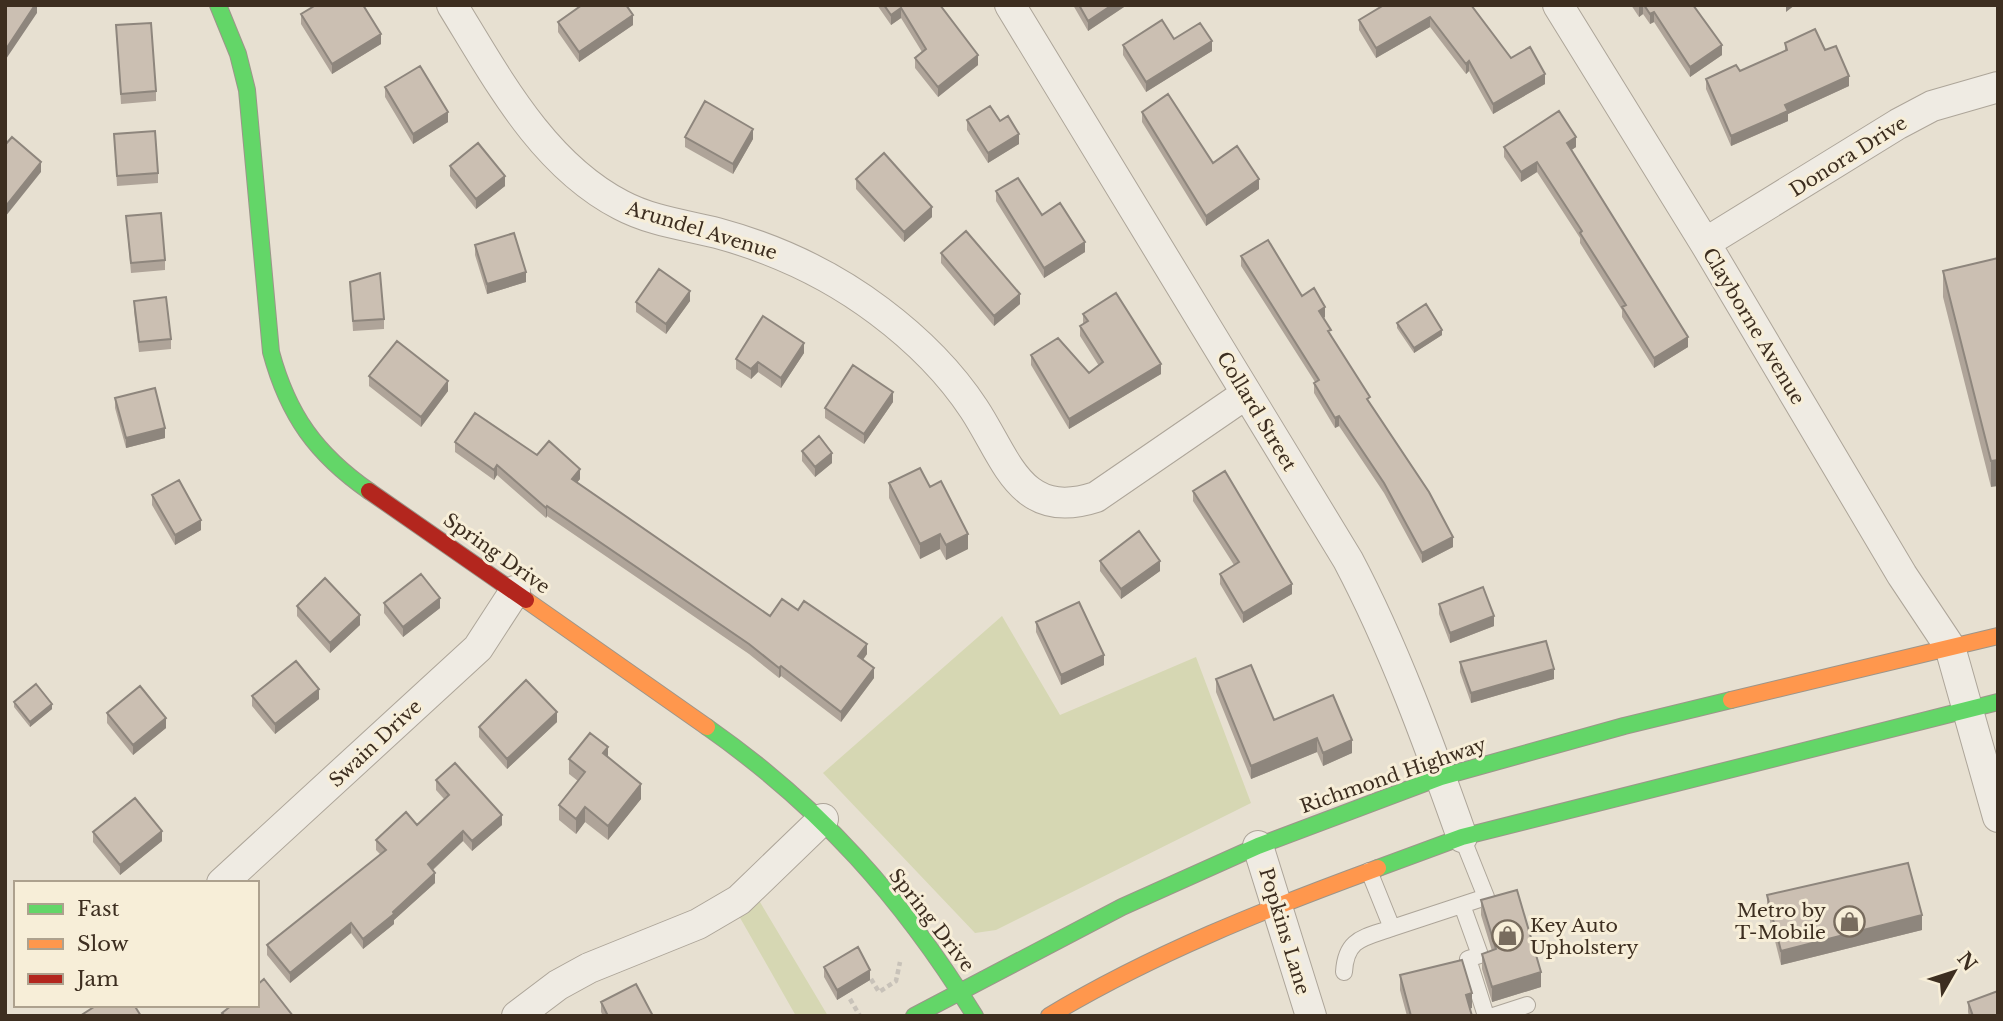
<svg xmlns="http://www.w3.org/2000/svg" width="2003" height="1021" font-family="'Libre Baskerville',serif">
<rect width="100%" height="100%" fill="#e7e0d1"/>
<!-- green -->
<path fill="#d6d7b3" d="M1002 616 1060 715 1196 657 1251 803 996 930 975 933 823 773Z
M754 892 828 1016H796L735 909Z"/>
<g fill="none" stroke-linecap="round" stroke-linejoin="round">
<defs>
<path id="lane" d="M1462 905 1480 955 1468 959 1486 1016
M1392 928 1486 897 1462 837
M1344 972C1346 938 1364 938 1392 928L1369 871
M1493 1016 1527 1005"/>
<path id="street" d="M452 5C497 78 542 164 621 205 651 221 685 225 717 233 776 249 830 274 879 311 915 338 949 371 974 409 1007 459 1020 522 1096 497L1246 394
M1010 5 1348 560C1394 647 1429 744 1462 837
M1558 5 1705 243 1902 575 1950 647 1998 817
M1705 243 1898 124 1932 106 1998 87
M1258 846 1311 1016
M222 883 478 648 515 591
M517 1016 558 985 589 968 698 924 739 900 823 819"/>
<path id="fast" d="M218 5 238 54 247 90 271 352C288 415 316 454 369 491
M707 727C821 807 902 898 975 1016
M1378 868 1462 837 1998 702
M914 1016 1122 907 1258 846 1441 777 1624 726 1731 700"/>
<path id="slow" d="M526 600 707 727
M1731 700 1998 636
M1049 1016C1152 954 1266 909 1378 868"/>
<path id="jam" d="M369 491 526 600"/>
</defs>
<!-- lane casing -->
<use href="#lane" stroke="#ada599" stroke-width="18"/>
<!-- street casing -->
<use href="#street" stroke="#ada599" stroke-width="32"/>
<!-- fast casing -->
<use href="#fast" stroke="#9c958a" stroke-width="18"/>
<!-- slow casing -->
<use href="#slow" stroke="#9c958a" stroke-width="18"/>
<!-- jam casing -->
<use href="#jam" stroke="#9c958a" stroke-width="18"/>
<!-- path -->
<path stroke="#c8c2b9" stroke-width="4.5" stroke-dasharray="5 3.5" stroke-linecap="butt" d="M871 979 879 992 896 981 900 962
M850 999 860 1016"/>
<!-- lane -->
<use href="#lane" stroke="#efebe3" stroke-width="16"/>
<!-- street -->
<use href="#street" stroke="#efebe3" stroke-width="30"/>
<!-- fast -->
<use href="#fast" stroke="#63d668" stroke-width="16"/>
<!-- slow -->
<use href="#slow" stroke="#ff974d" stroke-width="16"/>
<!-- jam -->
<use href="#jam" stroke="#b3261e" stroke-width="16"/>
</g>
<!-- wall -->
<path fill="#afa499" d="M877 5H940L978 65 938 97 915 68V58L922 52 901 18 891 25Z
M1073 5H1127L1088 31Z
M1471 5 1511 58 1545 84 1493 114 1469 71 1466 74 1430 27 1376 58 1359 30V20Z
M1631 5H1693L1722 55 1690 77 1654 22 1650 24 1643 14 1639 17Z
M301 14 381 44 332 74 301 24Z
M558 22 633 25 579 62 558 32Z
M116 25 156 91V101L121 104Z
M1174 39 1212 51 1146 92 1123 55V45Z
M1785 43 1825 50 1849 86 1788 114V121L1731 146 1706 89V79L1740 71 1785 51Z
M385 87 448 122 413 144 385 97Z
M1142 112 1213 163 1259 189 1206 226 1142 122Z
M967 120 1000 121 1019 144 988 163 967 130Z
M114 134 158 173V183L117 186Z
M685 137 753 139 733 174 685 147Z
M1504 147H1576L1571 150 1688 347 1654 368 1622 317V310L1580 243V238L1537 172 1521 182 1504 157Z
M450 166 505 186 476 209 450 176Z
M856 179 932 217 904 242 856 189Z
M996 191 1042 215 1085 252 1044 278 996 201Z
M126 216 165 260V270L131 273Z
M475 245 526 282 487 294 475 255Z
M941 253 1020 304 994 326 941 263Z
M1241 256 1302 296 1325 317 1324 318 1331 336 1453 547 1422 563 1384 493 1339 426 1335 428 1314 393V383L1315 382 1241 266Z
M1998 258 1991 487 1943 297V271Z
M350 282 384 319V329L353 331Z
M134 301 171 339V349L139 352 134 311Z
M690 301 666 334 636 312V302Z
M1083 314 1161 374 1069 429 1031 365V355L1089 373 1099 366 1080 336V326L1083 324Z
M1397 323 1442 335 1414 353 1397 328Z
M804 353 781 388 758 372 751 379 736 369V359Z
M369 376 448 391 421 427 369 386Z
M115 398 165 438 126 448 115 408Z
M893 402 864 444 825 418V408Z
M455 442 537 455 580 479 577 482 770 616 798 610 867 654 863 660 874 678 841 722 781 676 779 678 749 654 547 516 546 518 497 475 494 480 455 452Z
M802 451 832 463 815 477 802 461Z
M889 483 930 487 968 549 946 560 940 549 920 559 889 498Z
M1193 491 1292 594 1243 623 1220 584V574L1234 565 1193 501Z
M152 495 201 530 175 545 152 505Z
M1100 561 1160 571 1121 599 1100 571Z
M384 603 440 608 403 637 384 613Z
M1439 604 1494 626 1450 643 1439 614Z
M297 606 360 625 330 653 297 616Z
M1036 622 1104 665 1061 685 1036 632Z
M1460 662 1554 679 1471 703 1460 672Z
M1216 679 1274 720 1352 753 1323 766 1317 752 1251 779 1216 692Z
M252 696 319 699 275 734 252 706Z
M14 702 52 709 30 727 14 707Z
M107 713 166 728 133 755 107 723Z
M557 722 507 769 479 737V727Z
M608 758 641 799 608 840 585 822 576 834 559 820V805L578 781 569 774V759Z
M436 780 502 825 472 851 463 841 433 870 435 883 394 920V924L363 949 351 933 290 983 267 955V945L381 855 376 850V840L417 825 444 799 436 790Z
M93 832 162 841 120 875 93 842Z
M1767 895 1922 930 1781 965 1767 909Z
M1481 900 1541 987 1492 1002 1482 969V954L1492 951 1481 915Z
M824 967 870 980 837 1000 824 977Z
M1400 975 1472 1008H1470L1472 1016H1407L1400 990Z
M601 1002 653 1016H603L601 1012Z
M1968 1002 1998 1016H1969L1968 1012Z"/>
<!-- shaded-wall -->
<path fill="#8e867d" d="M35 5H37V13L6 59V49Z
M1112 5H1127L1088 31V21Z
M1641 5H1643V14L1639 17V7Z
M1786 5H1795L1786 12Z
M901 8V18L891 25V15Z
M1654 12V22L1650 24V14Z
M633 15V25L579 62V52Z
M1430 17V27L1376 58V48Z
M381 34V44L332 74V64Z
M1212 41V51L1146 92V82Z
M1722 45V55L1690 77V67Z
M978 55V65L938 97V87Z
M1469 61V71L1466 74V64Z
M1545 74V84L1493 114V104Z
M1849 76V86L1788 114V121L1731 146V136L1785 105Z
M448 112V122L413 144V134Z
M753 129V139L733 174V164Z
M1019 134V144L988 163V153Z
M1576 137V147L1567 153V143Z
M41 162V172L5 217V207Z
M1537 162V172L1521 182V172Z
M505 176V186L476 209V199Z
M1259 179V189L1206 226V216Z
M932 207V217L904 242V232Z
M1085 242V252L1044 278V268Z
M526 272V282L487 294V284Z
M690 291V301L666 334V324Z
M1020 294V304L994 326V316Z
M1325 307V317L1319 321V311Z
M1442 330V335L1414 353V348Z
M1688 337V347L1654 368V358Z
M804 343V353L781 388V378Z
M758 362V372L751 379V369Z
M1161 364V374L1069 429V419Z
M448 381V391L421 427V417Z
M893 392V402L864 444V434Z
M1339 416V426L1335 428V418Z
M165 428V438L126 448V438Z
M832 453V463L815 477V467Z
M1998 460V486L1991 487V461Z
M497 465V475L494 480V470Z
M580 469V479L572 489V479Z
M547 506V516L546 518V508Z
M201 520V530L175 545V535Z
M940 534V549L920 559V544Z
M968 534V549L946 560V545Z
M1453 537V547L1422 563V553Z
M1160 561V571L1121 599V589Z
M1292 584V594L1243 623V613Z
M440 598V608L403 637V627Z
M360 615V625L330 653V643Z
M1494 616V626L1450 643V633Z
M867 644V654L858 666V656Z
M1104 655V665L1061 685V675Z
M781 666V676L779 678V668Z
M874 668V678L841 722V712Z
M1554 669V679L1471 703V693Z
M319 689V699L275 734V724Z
M52 704V709L30 727V722Z
M557 712V722L507 769V759Z
M166 718V728L133 755V745Z
M1317 738V752L1251 779V766Z
M1352 740V753L1323 766V753Z
M608 747V762L603 753Z
M641 784V799L608 840V826Z
M585 807V822L576 834V819Z
M502 815V825L472 851V841Z
M162 831V841L120 875V865Z
M463 831V841L428 874V864Z
M435 873V883L394 920V924L363 949V939Z
M1922 915V930L1781 965V951Z
M351 923V933L290 983V973Z
M870 970V980L837 1000V990Z
M1541 972V987L1492 1002V987Z
M1472 993V1008L1466 1010V995Z"/>
<!-- building -->
<path fill="#cbbfb2" stroke="#8e867d" stroke-width="2" d="M5 5H35L6 49H5Z
M316 5H363L381 34 332 64 301 14Z
M582 5H626L633 15 579 52 558 22Z
M884 5H940L978 55 938 87 915 58 926 49 901 8 891 15Z
M1079 5H1112L1088 21Z
M1384 5H1471L1511 58 1530 47 1545 74 1493 104 1469 61 1466 64 1430 17 1376 48 1359 20Z
M1644 5H1693L1722 45 1690 67 1654 12 1650 14Z
M1162 20 1174 39 1200 23 1212 41 1146 82 1123 45Z
M151 23 156 91 121 94 116 25Z
M1815 29 1825 50 1836 46 1849 76 1785 105 1788 111 1731 136 1706 79 1736 65 1740 71 1787 50 1785 43Z
M420 66 448 112 413 134 385 87Z
M1168 94 1213 163 1237 146 1259 179 1206 216 1142 112Z
M705 101 753 129 733 164 685 137Z
M990 106 1000 121 1008 116 1019 134 988 153 967 120Z
M1559 111 1576 137 1567 143 1688 337 1654 358 1622 307 1626 305 1580 233 1582 231 1537 162 1521 172 1504 147Z
M155 131 158 173 117 176 114 134Z
M12 137 41 162 5 207V145Z
M478 143 505 176 476 199 450 166Z
M884 153 932 207 904 232 856 179Z
M1018 178 1042 215 1060 203 1085 242 1044 268 996 191Z
M161 213 165 260 131 263 126 216Z
M966 231 1020 294 994 316 941 253Z
M514 233 526 272 487 284 475 245Z
M1268 240 1302 296 1314 288 1325 307 1319 311 1331 330 1328 331 1370 397 1367 399 1429 492 1453 537 1422 553 1384 483 1339 416 1335 418 1314 383 1319 380 1241 256Z
M1998 258V460L1991 461 1943 271Z
M659 269 690 291 666 324 636 302Z
M380 273 384 319 353 321 350 282Z
M1116 293 1161 364 1069 419 1031 355 1058 338 1089 373 1103 362 1080 326 1088 321 1083 314Z
M166 297 171 339 139 342 134 301Z
M1426 304 1442 330 1414 348 1397 323Z
M763 316 804 343 781 378 758 362 751 369 736 359Z
M397 341 448 381 421 417 369 376Z
M853 365 893 392 864 434 825 408Z
M155 388 165 428 126 438 115 398Z
M475 413 537 455 549 441 580 469 572 479 770 616 782 599 798 610 804 601 867 644 858 656 874 668 841 712 781 666 779 668 749 644 547 506 546 508 497 465 494 470 455 442Z
M819 436 832 453 815 467 802 451Z
M920 468 930 487 941 481 968 534 946 545 940 534 920 544 889 483Z
M1225 471 1292 584 1243 613 1220 574 1239 562 1193 491Z
M179 480 201 520 175 535 152 495Z
M1139 531 1160 561 1121 589 1100 561Z
M421 574 440 598 403 627 384 603Z
M325 578 360 615 330 643 297 606Z
M1483 587 1494 616 1450 633 1439 604Z
M1079 602 1104 655 1061 675 1036 622Z
M1546 641 1554 669 1471 693 1460 662Z
M296 661 319 689 275 724 252 696Z
M1251 665 1274 720 1333 695 1352 740 1323 753 1317 738 1251 766 1216 679Z
M526 680 557 712 507 759 479 727Z
M36 684 52 704 30 722 14 702Z
M140 686 166 718 133 745 107 713Z
M590 733 608 747 603 753 641 784 608 826 585 807 576 819 559 805 585 772 569 759Z
M455 763 502 815 472 841 463 831 428 864 435 873 393 912 394 914 363 939 351 923 290 973 267 945 386 850 376 840 406 812 417 825 449 795 436 780Z
M135 798 162 831 120 865 93 832Z
M1908 863 1922 915 1781 951 1767 895Z
M1517 890 1541 972 1492 987 1482 954 1496 949 1481 900Z
M858 947 870 970 837 990 824 967Z
M1462 960 1472 993 1466 995 1472 1016H1411L1400 975Z
M264 979 293 1016H225L222 1013 232 1005H257V985Z
M636 984 653 1016H608L601 1002Z
M1998 991V1016H1973L1968 1002Z
M97 1005H134L141 1016H80Z"/>
<!-- icons -->
<defs>
<symbol id="shop-ring" viewBox="-11 -11 22 22"><circle r="9.5" fill="#f7eed8" stroke="#786c5e" stroke-width="1.5"/><path d="M-5-2.5h2.3a2.7 3.5 0 0 1 5.4 0H5L5.5 6h-11ZM-1.5-2.5h3a1.5 2.3 0 0 0-3 0Z" fill="#786c5e"/></symbol>
</defs>
<g fill-rule="evenodd">
<use href="#shop-ring" x="1832" y="904" width="35" height="35"/>
<use href="#shop-ring" x="1490" y="918" width="35" height="35"/>
</g>
<g text-anchor="middle" stroke-width="6" stroke-linejoin="round" paint-order="stroke">
<!-- street labels -->
<g font-size="19" fill="#3d2e20" stroke="#f7eed8">
<text transform="translate(1848 156) rotate(-32)" y="7">Donora Drive</text>
<text transform="translate(702 230) rotate(17)" y="7">Arundel Avenue</text>
<text transform="translate(1754 326) rotate(59)" y="7">Clayborne Avenue</text>
<text transform="translate(1257 411) rotate(59)" y="7">Collard Street</text>
<text transform="translate(497 553) rotate(35)" y="7">Spring Drive</text>
<text transform="translate(375 743) rotate(-43)" y="7">Swain Drive</text>
<text transform="translate(1393 775) rotate(-19)" y="7">Richmond Highway</text>
<text transform="translate(932 920) rotate(52)" y="7">Spring Drive</text>
<text transform="translate(1285 931) rotate(73)" y="7">Popkins Lane</text>
</g>
<!-- poi labels -->
<g font-size="19" fill="#3d2e20" stroke="#f7eed8" text-anchor="end">
<text x="1826" y="917">Metro by<tspan x="1826" dy="22">T-Mobile</tspan></text>
<text x="1530" y="932" text-anchor="start">Key Auto<tspan x="1530" dy="22">Upholstery</tspan></text>
</g>
</g>
<!-- border -->
<rect width="2003" height="1021" fill="none" stroke="#3d2e20" stroke-width="14"/>
<!-- legend -->
<rect x="14" y="881" width="245" height="126" fill="#f7eed8" stroke="#ada18e" stroke-width="2"/>
<rect x="28" y="904" width="35" height="10" fill="#63d668" stroke="#ada18e" stroke-width="2"/>
<text x="77" y="916" font-size="21" fill="#3d2e20">Fast</text>
<rect x="28" y="939" width="35" height="10" fill="#ff974d" stroke="#ada18e" stroke-width="2"/>
<text x="77" y="951" font-size="21" fill="#3d2e20">Slow</text>
<rect x="28" y="974" width="35" height="10" fill="#b3261e" stroke="#ada18e" stroke-width="2"/>
<text x="77" y="986" font-size="21" fill="#3d2e20">Jam</text>
<!-- north arrow -->
<g transform="translate(1954 972) rotate(51)" stroke="#f7eed8" stroke-width="5" paint-order="stroke">
<path d="M0-5L12 26L0 18L-12 26Z" fill="#3d2e20"/>
<text y="-10" font-size="19" font-weight="bold" text-anchor="middle" fill="#3d2e20">N</text>
</g>
</svg>
